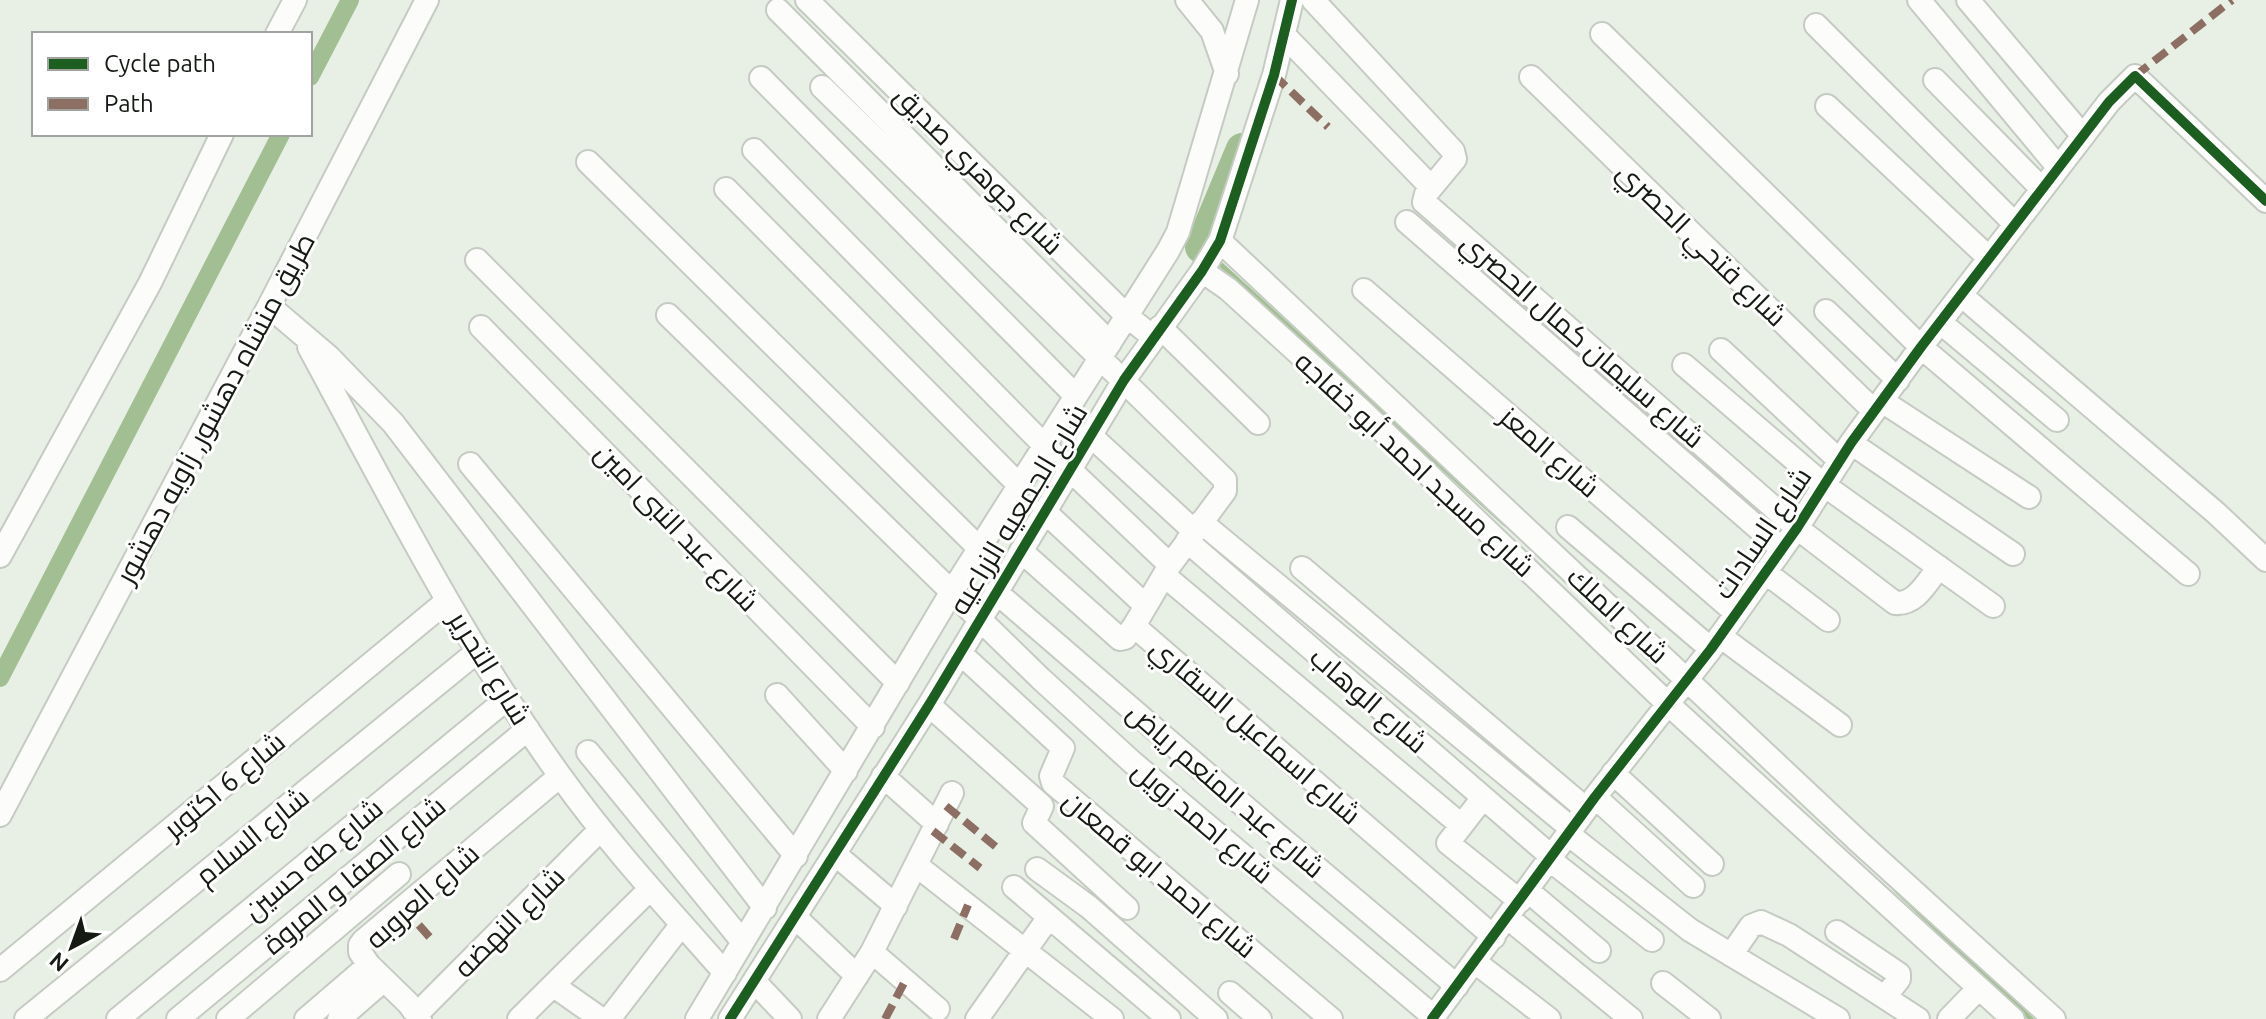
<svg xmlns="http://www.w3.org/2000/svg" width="2266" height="1019" font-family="Ubuntu,Cairo,sans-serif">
<rect width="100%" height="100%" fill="#e8f0e5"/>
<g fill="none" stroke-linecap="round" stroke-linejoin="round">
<!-- stream -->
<path stroke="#a1bf93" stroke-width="5" d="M1217 261 1505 524
M1895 889 2031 1019"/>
<!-- canal -->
<path stroke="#a1bf93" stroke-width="18" d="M310 77 350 0
M0 678 281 134"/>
<!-- river -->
<path stroke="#a1bf93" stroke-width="32" d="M1201 247 1242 149"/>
<defs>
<path id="minor" d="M807 0 1127 316 1153 337
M1187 0 1212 31 1227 74
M1313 0 1453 151 1455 159 1426 194 1424 202 1797 528 1895 603C1916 605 1927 582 1939 567
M1919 0 2058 167
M1968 0 2083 136
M778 10 1110 343
M1816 25 2014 223
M277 34 295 0
M1602 34 1921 347 2188 574
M1284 35 1431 187
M1531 77 1874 411
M761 78 1076 396
M1935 80 2041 188
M822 87 1225 480V491L1170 565 1134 626
M1827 106 1989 258
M754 150 1045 446 1170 565
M588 162 980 549
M726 189 1020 486
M1407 222 1782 549
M1220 241 1857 840 2054 1019
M477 260 898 683
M1202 271 1228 289 1363 412 1667 703 2013 1019
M1364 290 1736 613
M1961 295 2216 513 2266 560
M269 306 329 357 393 423 765 908
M1826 311 1898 380
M668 315 1041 679 1132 762 1434 1017
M1940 322 2057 420
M481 327 873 727
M1160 327 1258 423
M309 347C388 493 463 642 561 777 611 847 669 909 725 973
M1721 350 1840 461
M1684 365 1824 485 1993 606
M1882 401 2029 497
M1090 435 1194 531
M1851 443 2013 554
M470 464 796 856
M1044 511 1145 605
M1201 522 1572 829
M1568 527 1711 649
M1187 541 1552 857
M1021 551 1120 639 1125 638 1134 626 1494 937
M0 556 150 283 222 134
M1302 568 1586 809
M1765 572 1828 620
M1165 576 1461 825
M996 592 1273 831 1457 986
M1720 636 1840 725
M960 653 1063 748 1051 776 1053 783 1331 1019
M777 695 846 771
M929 705 1042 806 1034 823 1127 908
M588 752 743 942
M1613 773 1712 864
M883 776 937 824
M1595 797 1693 886
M1482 799 1448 843 1520 901
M0 815 269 306 427 0
M1568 834 1690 930 1838 1019
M835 854 896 906
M1550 860 1652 940
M916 865 1112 1019
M1037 869 1089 907 1216 1019
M1014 887 1169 1019
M1528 891 1599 951
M795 917 857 976
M1508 918 1631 1019
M1837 932 1899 974V979L1885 997
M872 952 938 1009
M1731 955 1751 926 1761 922 1789 935 1918 1019
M1475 962 1549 1019
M369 965 408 1003 420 1019
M0 970 447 601
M754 981 790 1019
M1663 983 1709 1019
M554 986 601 1019
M1230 993 1260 1019
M417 1014 600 830
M26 1019 478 651
M118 1019 508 698
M178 1019 528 729
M228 1019 399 874
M306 1019 369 965 360 952V945L363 941 560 776
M339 1019 384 980
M519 1019 650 889
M609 1019 682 924
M697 1019 951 593 1168 251 1178 232 1247 0
M730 1019 929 705 1124 380 1202 271 1220 241 1274 75 1292 0
M829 1019 872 952 952 793
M977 1019 1049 917
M1432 1019 1595 797 1711 649 1797 528 1851 443 1921 347 2109 102 2135 76 2266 201
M1949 1019 1979 988"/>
</defs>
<!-- minor casing -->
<use href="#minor" stroke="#c5cbc2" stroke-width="26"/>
<!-- minor -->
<use href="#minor" stroke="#fcfdfb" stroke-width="22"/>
<!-- quiet -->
<path stroke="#8d6e63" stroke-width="8" stroke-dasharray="16 8" stroke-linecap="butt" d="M1274 75 1328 127
M2135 76 2232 0
M946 806 1001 851
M933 831 980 868
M403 907 433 941
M954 939 968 905
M885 1019 905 981"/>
<defs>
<path id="cycleway" d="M730 1019 929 705 1124 380 1202 271 1220 241 1274 75 1292 0
M1432 1019 1595 797 1711 649 1797 528 1851 443 1921 347 2109 102 2135 76 2266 201"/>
</defs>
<!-- cycleway casing -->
<use href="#cycleway" stroke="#fff" stroke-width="15"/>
<!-- cycleway -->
<use href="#cycleway" stroke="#1b5e20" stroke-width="10"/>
</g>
<g text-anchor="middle" stroke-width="6" stroke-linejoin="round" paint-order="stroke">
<!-- street labels -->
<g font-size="28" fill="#151a12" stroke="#fff">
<text transform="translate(979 170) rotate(45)" y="10">شارع جوهري صديق</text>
<text transform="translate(1702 244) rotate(44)" y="10">شارع فتحي الحصري</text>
<text transform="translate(1583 340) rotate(41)" y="10">شارع سليمان كمال الحصري</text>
<text transform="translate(215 408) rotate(-62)" y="10">طريق منشاه دهشور, زاويه دهشور</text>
<text transform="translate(1550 452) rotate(41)" y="10">شارع المعز</text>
<text transform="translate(1415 464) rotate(43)" y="10">شارع مسجد احمد أبو خفاجه</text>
<text transform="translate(1018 509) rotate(-59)" y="10">شارع الجمعيه الزراعيه</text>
<text transform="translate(677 527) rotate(46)" y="10">شارع عبد النبى امين</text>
<text transform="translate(1762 533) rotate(-56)" y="10">شارع السادات</text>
<text transform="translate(1618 615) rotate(43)" y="10">شارع الملك</text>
<text transform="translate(490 668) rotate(58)" y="10">شارع التحرير</text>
<text transform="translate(1369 700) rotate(41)" y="10">شارع الوهاب</text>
<text transform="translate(1256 731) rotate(41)" y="10">شارع اسماعيل السقاري</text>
<text transform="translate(224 785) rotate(-40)" y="10">شارع 6 اكتوبر</text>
<text transform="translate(1226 790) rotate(41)" y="10">شارع عبد المنعم رياض</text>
<text transform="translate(1203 822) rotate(40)" y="10">شارع احمد زويل</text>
<text transform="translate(252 836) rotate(-39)" y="10">شارع السلام</text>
<text transform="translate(313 859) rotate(-40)" y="10">شارع طه حسين</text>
<text transform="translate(1160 874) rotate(40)" y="10">شارع احمد ابو قمعان</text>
<text transform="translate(354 875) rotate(-40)" y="10">شارع الصفا و المروة</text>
<text transform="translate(422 896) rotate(-42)" y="10">شارع العروبه</text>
<text transform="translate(509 922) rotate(-45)" y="10">شارع النهضه</text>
</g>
</g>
<!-- legend -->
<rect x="32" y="32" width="280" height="104" fill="#ffffff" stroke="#a1a3a0" stroke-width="2"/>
<rect x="48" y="58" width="40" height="12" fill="#1b5e20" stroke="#a1a3a0" stroke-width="2"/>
<text x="104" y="72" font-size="24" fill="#151a12">Cycle path</text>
<rect x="48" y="98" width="40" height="12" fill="#8d6e63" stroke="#a1a3a0" stroke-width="2"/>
<text x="104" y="112" font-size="24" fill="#151a12">Path</text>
<!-- north arrow -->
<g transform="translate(72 947) rotate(221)" stroke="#ffffff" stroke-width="6" paint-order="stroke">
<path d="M0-6L14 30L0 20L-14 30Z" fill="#151a12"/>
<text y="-12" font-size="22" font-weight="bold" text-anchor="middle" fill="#151a12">N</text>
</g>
</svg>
